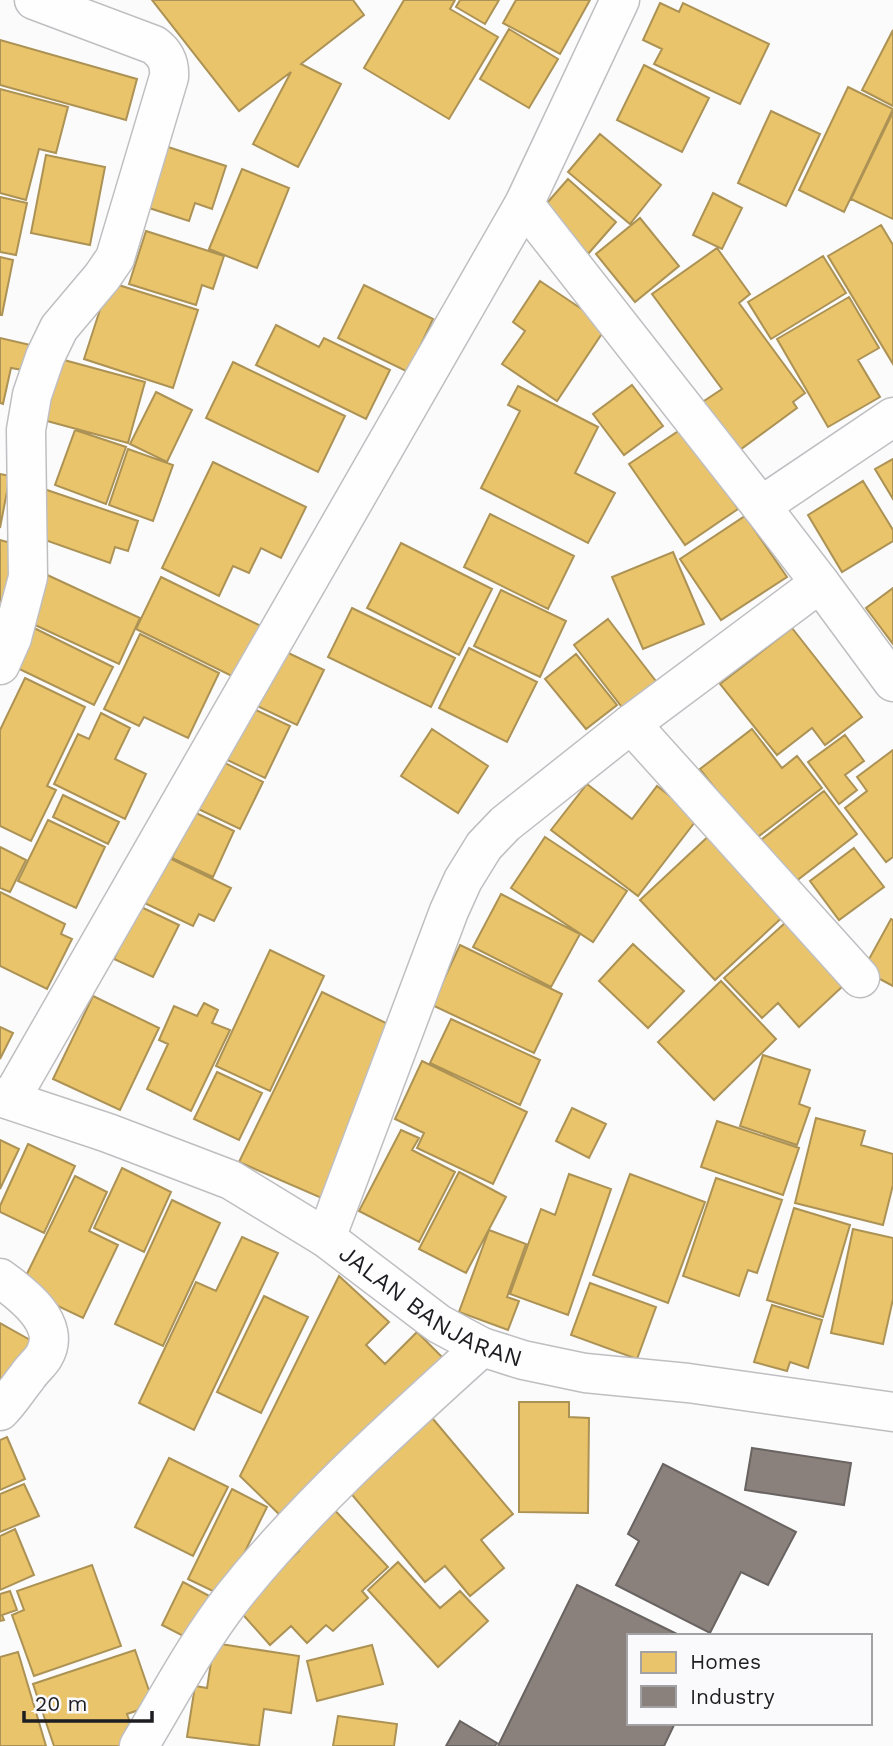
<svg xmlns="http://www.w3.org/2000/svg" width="893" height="1746" font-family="'Work Sans',sans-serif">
<rect width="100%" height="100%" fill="#fbfbfc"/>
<!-- homes -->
<path fill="#e9c46a" stroke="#ac9254" stroke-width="2" d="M152 0H353L364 15 301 64 341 84 298 167 253 144 291 72 239 111Z
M404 0H455L450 9 498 37 449 119 364 68Z
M460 0H499L485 24 456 7Z
M516 0H590L560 54 503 23Z
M660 3 679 12 683 3 769 44 740 104 654 64 662 49 643 40Z
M509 29 558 59 529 108 480 79Z
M893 30V106L862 90Z
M0 40 137 79 126 120 0 85Z
M644 65 709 98 682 152 617 120Z
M848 87 893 109 844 212 799 190Z
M0 89 68 107 56 153 39 149 26 200 0 193Z
M771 111 820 134 786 206 738 183Z
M893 112V219L851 199Z
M600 134 661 185 630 224 568 172Z
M162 145 226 166 212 209 195 203 189 221 143 206Z
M46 155 105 167 90 245 31 233Z
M242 169 289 188 257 268 209 249Z
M568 179 616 222 588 254 540 211Z
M713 193 742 208 722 249 693 235Z
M0 197 27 203 16 255 0 252Z
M640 218 679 266 635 302 596 254Z
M881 225 893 245V364L828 256Z
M146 231 224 256 213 289 202 285 196 305 129 284Z
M717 248 750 294 739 303 805 393 793 402 797 408 737 452 701 403 722 389 652 294Z
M823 256 846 293 771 339 748 302Z
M0 257 13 260 2 315H0Z
M540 281 607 326 557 401 502 364 525 331 513 322Z
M109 282 198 310 173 388 84 359Z
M364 285 433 319 408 372 338 338Z
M849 297 879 348 858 360 880 397 828 427 777 339Z
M276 325 319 347 324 338 390 370 366 419 256 365Z
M0 338 39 347 34 372 11 368 3 404 0 403Z
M53 357 145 382 128 443 36 418Z
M233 362 345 416 318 472 206 418Z
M632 385 663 426 624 455 593 414Z
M518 386 598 427 575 473 615 493 588 543 481 488 520 411 508 405Z
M156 392 192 410 167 462 130 444Z
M683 428 738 509 685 545 629 464Z
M75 430 126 447 106 504 55 485Z
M128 449 173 465 153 521 109 505Z
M893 459V499L875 469Z
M213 462 306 507 281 558 261 548 249 573 233 566 219 596 162 568Z
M0 474 10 476 0 528Z
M863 481 893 530V541L842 572 808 515Z
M44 489 138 521 128 551 115 547 110 563 28 534Z
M490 514 574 556 548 609 464 567Z
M745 516 787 577 721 620 680 559Z
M0 540 25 547 11 604 0 601Z
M401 543 492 589 459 655 367 608Z
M673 552 704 624 643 649 612 577Z
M43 573 140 618 119 664 22 619Z
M161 577 269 630 244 682 136 629Z
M893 588V644L866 608Z
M501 590 566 621 540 677 474 646Z
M352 608 455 658 431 707 328 657Z
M608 619 662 689 628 715 574 645Z
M30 626 113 667 94 705 11 665Z
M792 628 862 717 825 745 812 728 777 755 720 684Z
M140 634 219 673 188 738 144 717 139 726 104 709Z
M469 648 537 682 507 742 439 708Z
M280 649 324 670 297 725 253 704Z
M576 654 617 705 586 729 545 679Z
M25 678 85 707 47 786 56 790 31 841 0 826V730Z
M243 704 290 726 265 778 219 756Z
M101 713 130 728 115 759 146 774 125 819 54 784 78 734 89 739Z
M432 729 488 766 458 813 401 776Z
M752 729 782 768 797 756 822 788 755 839 700 769Z
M845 735 864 761 845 775 857 790 839 804 808 762Z
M893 750V857L886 862 845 808 867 791 857 777Z
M213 757 263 782 240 829 190 805Z
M587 784 632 819 657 786 698 818 638 896 551 830Z
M824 791 857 834 791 885 757 843Z
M63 795 119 822 108 844 53 817Z
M194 812 234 831 213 877 172 858Z
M48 820 105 847 76 908 18 881Z
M713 832 788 912 715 980 640 900Z
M545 837 627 891 593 942 511 888Z
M0 847 26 860 10 892 0 888Z
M854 848 884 887 839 920 810 881Z
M159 853 231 888 214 921 199 914 193 926 136 899Z
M0 892 65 924 61 934 72 939 47 989 0 966Z
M501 894 580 934 551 987 473 947Z
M139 906 179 925 153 977 114 959Z
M891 919 893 920V986L863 970Z
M785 923 843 986 799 1027 778 1003 762 1018 724 978Z
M633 944 684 991 648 1028 599 981Z
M460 945 562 994 534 1053 432 1005Z
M270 950 324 976 270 1091 216 1066Z
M721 981 776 1039 714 1100 658 1042Z
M322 992 390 1025 333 1203 239 1162Z
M93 996 159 1028 120 1110 53 1079Z
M204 1003 218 1010 212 1023 230 1030 191 1111 147 1089 168 1044 159 1040 174 1006 197 1016Z
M451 1019 540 1060 520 1105 430 1063Z
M0 1027 13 1033 0 1059Z
M763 1055 810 1070 799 1104 810 1108 797 1145 740 1126Z
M422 1061 527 1112 493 1184 417 1148 424 1133 395 1119Z
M217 1072 262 1093 239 1140 194 1119Z
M572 1108 606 1124 589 1158 556 1141Z
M816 1118 865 1131 861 1145 893 1154V1185L883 1225 795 1203Z
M717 1121 799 1148 783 1195 701 1167Z
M401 1130 419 1138 412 1150 455 1172 419 1242 359 1211Z
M0 1140 19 1149 0 1189Z
M28 1144 75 1166 44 1233 0 1212V1206Z
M122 1168 171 1192 144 1252 94 1228Z
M459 1172 506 1197 466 1273 419 1249Z
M569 1174 611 1189 568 1315 510 1294 541 1209 555 1215Z
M630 1174 705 1202 668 1303 593 1275Z
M75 1176 107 1192 89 1231 118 1245 83 1318 20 1288Z
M716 1178 782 1200 757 1273 748 1270 739 1296 683 1276Z
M172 1200 220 1223 163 1346 115 1324Z
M794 1208 850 1225 823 1317 767 1300Z
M853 1229 893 1238V1299L883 1344 831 1333Z
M489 1230 526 1244 507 1297 519 1301 508 1330 459 1312Z
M242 1237 278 1253 194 1430 139 1403 196 1282 216 1291Z
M339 1276 389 1322 366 1345 385 1364 417 1332 448 1363 287 1522 240 1476Z
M590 1283 656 1307 637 1359 571 1335Z
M264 1296 308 1317 261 1413 217 1392Z
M772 1305 822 1320 808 1368 790 1362 787 1371 754 1362Z
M0 1323 32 1341 0 1395Z
M519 1402H569V1417L589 1418 588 1513 519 1512Z
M428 1413 513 1514 481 1540 504 1568 470 1596 445 1566 425 1582 343 1484Z
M7 1437 25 1479 0 1490V1440Z
M169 1458 228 1487 193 1556 135 1527Z
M24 1484 39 1516 0 1532V1494Z
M232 1489 267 1507 223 1596 188 1579Z
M329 1504 388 1567 362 1591 368 1598 333 1631 326 1625 307 1643 291 1626 270 1645 237 1608 299 1551 290 1541Z
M15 1529 34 1575 0 1590V1536Z
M398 1562 440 1608 460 1591 488 1621 438 1667 368 1590Z
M92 1565 121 1646 34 1676 12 1615 24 1610 17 1591Z
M183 1582 213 1598 191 1640 162 1625Z
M10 1591 17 1610 2 1615 4 1620 0 1621V1594Z
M214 1643 299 1656 291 1713 264 1709 259 1746 187 1737 195 1686 207 1688Z
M372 1645 383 1684 317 1701 307 1661Z
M135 1650 154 1705 127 1714 137 1742 123 1746H54L33 1684Z
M18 1652 38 1719 46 1746H0V1657Z
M338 1716 397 1724 394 1746H333Z"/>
<!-- industry -->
<path fill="#8a817c" stroke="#696361" stroke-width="2" d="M752 1448 851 1463 844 1505 745 1490Z
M663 1464 796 1532 768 1585 741 1572 710 1633 616 1585 639 1541 628 1534Z
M577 1585 681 1636H629V1723H675L664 1746H498Z
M460 1721 497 1743 495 1746H446Z"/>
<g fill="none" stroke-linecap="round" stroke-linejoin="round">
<defs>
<g id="minor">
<path d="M524 204 761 506"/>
<path d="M820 583 893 682"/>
<path d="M0 665 12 638 28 577 26 430 32 395 45 357 59 328 102 277 115 258 169 77C170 63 166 54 154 45L34 0"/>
<path d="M631 724 860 978"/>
<path id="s1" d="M0 1097 108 1133 231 1180 326 1238 439 1324 482 1347 523 1360 585 1373 688 1383 893 1412"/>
<path d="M10 1100 524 204 620 0"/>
<path d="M326 1238 449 911 463 880 484 846 505 824 631 724 820 583 761 506 893 417"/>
<path d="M0 1278C22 1294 63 1324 44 1356 40 1363 32 1369 27 1377 18 1388 10 1401 0 1411"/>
<path d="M139 1746C169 1696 197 1643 233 1597 307 1504 395 1426 482 1347"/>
</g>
</defs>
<!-- minor casing -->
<use href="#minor" stroke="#bfbfc2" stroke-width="41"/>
<!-- minor -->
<use href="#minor" stroke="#fefeff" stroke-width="38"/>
</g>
<g text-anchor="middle" stroke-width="7" stroke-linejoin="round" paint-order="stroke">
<!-- street labels -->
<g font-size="24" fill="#1d1d22" stroke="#fafafd">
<text dy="8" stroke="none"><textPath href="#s1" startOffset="483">JALAN BANJARAN</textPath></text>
</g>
</g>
<!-- legend -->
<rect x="627" y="1634" width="245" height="91" fill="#fafafd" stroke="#a2a2a5" stroke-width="2"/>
<rect x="641" y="1652" width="35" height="21" fill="#e9c46a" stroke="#a2a2a5" stroke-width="2"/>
<text x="690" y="1669" font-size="21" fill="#1d1d22">Homes</text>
<rect x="641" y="1686" width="35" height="21" fill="#8a817c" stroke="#a2a2a5" stroke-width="2"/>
<text x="690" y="1704" font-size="21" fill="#1d1d22">Industry</text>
<!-- scale -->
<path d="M24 1711v10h128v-10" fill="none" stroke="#1d1d22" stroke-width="3.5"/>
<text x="35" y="1711" font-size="21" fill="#1d1d22" stroke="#fafafd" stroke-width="5" paint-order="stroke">20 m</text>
</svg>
